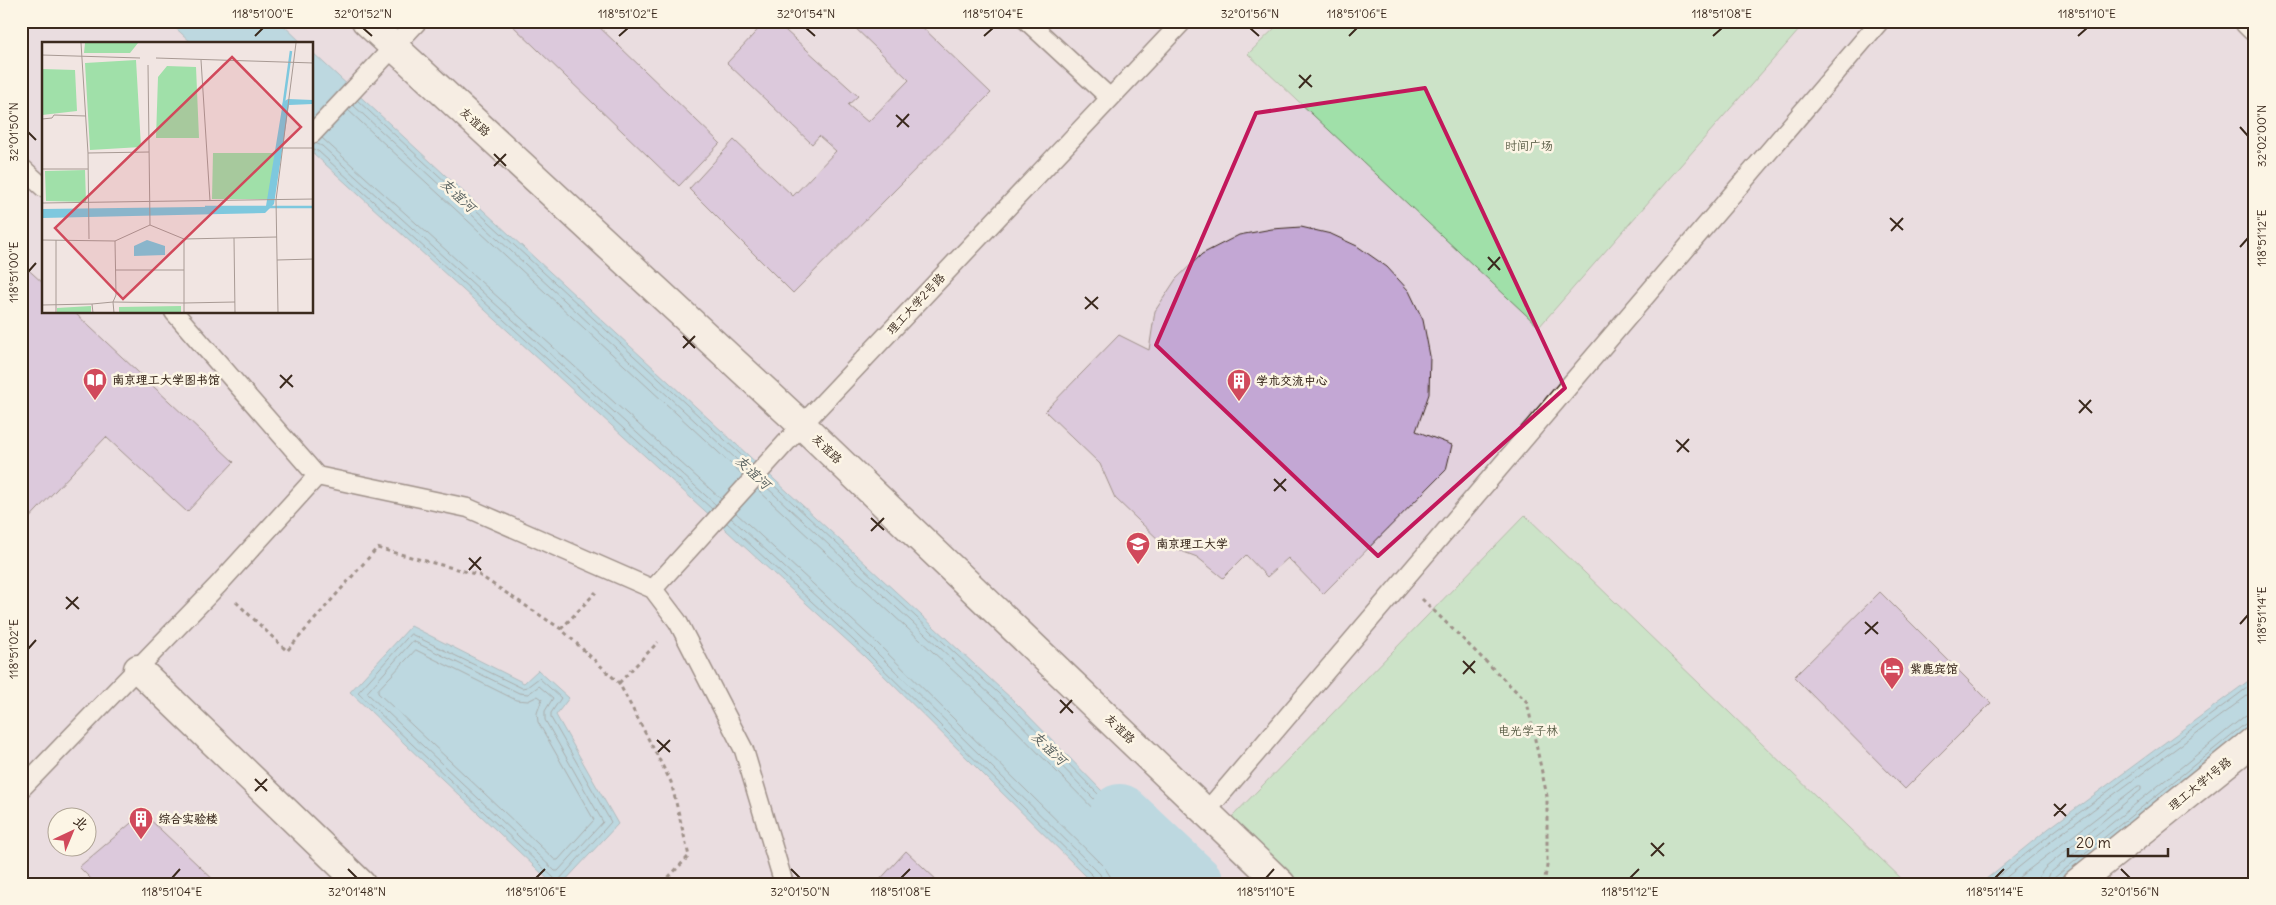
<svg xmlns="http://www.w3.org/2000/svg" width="2276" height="905" font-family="Delius,'LXGW WenKai TC',sans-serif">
<rect width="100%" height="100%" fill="#f1e5e2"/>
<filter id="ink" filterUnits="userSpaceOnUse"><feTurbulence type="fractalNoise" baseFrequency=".02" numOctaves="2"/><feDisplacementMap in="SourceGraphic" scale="10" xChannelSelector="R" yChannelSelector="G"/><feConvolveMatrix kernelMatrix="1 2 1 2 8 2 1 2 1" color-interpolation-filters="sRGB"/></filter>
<g filter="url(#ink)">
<!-- built -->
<path fill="#e3d2de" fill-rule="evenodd" d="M21 21H2255V884H21ZM44 44H312V312H44ZM58 818H88V848H58Z"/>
<!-- green -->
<path fill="#a0e0a9" stroke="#6e8564" d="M1282 21H1807L1539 327 1248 54Z
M1525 515 1907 884H1296L1229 820Z"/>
<!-- water -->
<path fill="#7ec8de" stroke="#638991" d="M168 21H279L303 44H193Z
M312 52 1014 701 1193 884H1094L864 656 313 153Z
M411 626 524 683 538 670 569 698 556 715 618 824 562 884H553L350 692Z
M2255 676V722L2055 884H1980L2048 829Z"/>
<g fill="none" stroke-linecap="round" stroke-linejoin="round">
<!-- shore -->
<path stroke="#56696b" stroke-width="1" d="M357 100 752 465
M353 105 748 470
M348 110 743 475
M322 138 721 499
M315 143 322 146 716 505
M312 150 318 151 712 509
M767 479 1011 705 1186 884
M762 483 1006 709 1177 884
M757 489 1001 715 1167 884
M736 513 877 643 1105 868 1110 876 1111 884
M731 518 872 648 1100 874 1103 884
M727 523 867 653 1095 878 1097 884
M411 634 522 688 527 687 539 678 561 698 551 713V718L611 822 559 880H556L358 693Z
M413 641 519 693 528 694 539 686 553 698 545 711V720L603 822 558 871H555L367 693Z
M416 650 516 700 528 701 538 696 542 699 537 713 538 722 594 820 558 860H555L378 693V690Z
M1988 884 2052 833 2255 682
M1998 884 2055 838 2255 690
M2010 884 2138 786H2141V790L2045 868 2039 876 2038 884
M2046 884 2050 873 2246 715 2255 712
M2052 884 2054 878 2250 720 2255 719"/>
<!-- river -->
<path stroke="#7ec8de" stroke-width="60" d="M1120 814 1194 884"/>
</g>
<!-- building -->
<path fill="#c3a7d4" stroke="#3b2a1e" d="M512 21H593L720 143 679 186 510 23Z
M766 21H775L858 96 848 105 868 122 909 80 848 21H916L991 93 793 293 689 189 734 140 793 196 836 151 819 136 812 144 727 63Z
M1301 227 1331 234 1357 246 1387 267 1409 291 1423 320 1430 356 1429 394 1416 431 1452 445 1446 470 1323 594 1288 558 1267 577 1246 555 1223 578 1197 557 1163 544 1115 498 1100 464 1045 411 1119 335 1149 350 1155 311 1176 279 1202 254 1239 235 1272 229Z
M21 263 44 284V312H74L234 462 187 512 106 437 21 527Z
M1880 592 1991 703 1905 789 1794 677Z
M143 813 218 884H96L79 867Z
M906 851 941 884H876Z"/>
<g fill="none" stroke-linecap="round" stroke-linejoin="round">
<defs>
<path id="lane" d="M1027 21 1110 98
M312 134 418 21
M21 167 44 188
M174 312 317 476 468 508 653 589 678 622 744 750 784 884
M653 589 802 425 1183 21
M21 789 218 585 317 476
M1206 812 1880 21"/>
<path id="street" d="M366 21 802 425 1281 884
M2249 21 2255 27
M138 669 361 884
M2076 884 2255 740"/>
</defs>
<!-- lane casing -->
<use href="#lane" stroke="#3b2a1e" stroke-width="21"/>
<!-- street casing -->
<use href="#street" stroke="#3b2a1e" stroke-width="31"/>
<!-- path -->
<path stroke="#3b2a1e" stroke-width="3" stroke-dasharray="4 4" stroke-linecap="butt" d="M1422 599 1527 702 1547 796V866L1544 884
M236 602 287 651 377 548 479 575 561 629 619 683 671 782 689 856 662 884
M561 629 596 592
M619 683 658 642"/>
<!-- lane -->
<use href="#lane" stroke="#fcf5e5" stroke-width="18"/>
<!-- street -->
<use href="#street" stroke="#fcf5e5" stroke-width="28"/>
</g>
</g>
<!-- marked area -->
<path d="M0 0H2276V905H0ZM1425 88 1565 388 1378 556 1156 345 1256 113Z" fill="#f1e5e2" fill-opacity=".55" fill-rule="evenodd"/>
<path fill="none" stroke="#c2185b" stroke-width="4" stroke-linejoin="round" d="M1425 88 1565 388 1378 556 1156 345 1256 113Z"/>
<!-- ticks -->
<path fill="none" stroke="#3b2a1e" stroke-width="2" d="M363 28 372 36M806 28 815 36M1250 28 1259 36M255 36 263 28M619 36 628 28M984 36 993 28M1349 36 1357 28M1713 36 1722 28M2078 36 2087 28M1299 75 1312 87M1299 88 1311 75M896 115 909 127M897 127 909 114M2240 127 2248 136M28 132 36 140M494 154 506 166M494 166 506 154M1890 218 1903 230M1891 231 1903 218M2240 247 2248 238M1488 257 1500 270M1488 270 1500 257M28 272 36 263M1085 297 1098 309M1085 309 1098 297M683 336 695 348M683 348 695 336M280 375 293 387M280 388 292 375M2079 400 2092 413M2079 413 2091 400M1676 440 1689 452M1677 452 1689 439M1274 479 1286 491M1274 491 1286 479M871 518 884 530M871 531 884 518M469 558 481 570M469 570 481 557M66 597 79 609M66 609 78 597M1865 622 1878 634M2240 624 2248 615M1865 634 1878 622M28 649 36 640M1463 661 1475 673M1463 674 1475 661M1060 700 1073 713M1060 713 1072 700M657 740 670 752M658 752 670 740M255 779 267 791M255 791 267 779M2054 804 2066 816M2054 816 2066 804M1651 843 1664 856M1651 856 1664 843M348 869 357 878M791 869 800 878M2121 869 2130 878M172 878 180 869M536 878 545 869M901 878 910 869M1266 878 1274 869M1630 878 1639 869M1995 878 2004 869"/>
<!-- icons -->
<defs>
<symbol id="library-pin" viewBox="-11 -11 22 30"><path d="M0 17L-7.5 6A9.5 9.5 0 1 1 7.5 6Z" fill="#d1495b" stroke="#fcf5e5"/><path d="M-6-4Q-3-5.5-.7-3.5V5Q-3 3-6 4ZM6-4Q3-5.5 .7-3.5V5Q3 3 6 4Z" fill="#fff"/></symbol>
<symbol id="building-pin" viewBox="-11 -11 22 30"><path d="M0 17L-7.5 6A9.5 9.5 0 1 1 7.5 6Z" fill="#d1495b" stroke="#fcf5e5"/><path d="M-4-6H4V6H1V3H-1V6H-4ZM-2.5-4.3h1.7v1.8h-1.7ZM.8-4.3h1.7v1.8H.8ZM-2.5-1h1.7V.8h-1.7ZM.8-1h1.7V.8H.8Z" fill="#fff"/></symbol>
<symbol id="university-pin" viewBox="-11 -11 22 30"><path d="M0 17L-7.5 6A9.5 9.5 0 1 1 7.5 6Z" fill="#d1495b" stroke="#fcf5e5"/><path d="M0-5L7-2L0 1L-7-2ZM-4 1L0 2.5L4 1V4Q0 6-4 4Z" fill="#fff"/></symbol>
<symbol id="hotel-pin" viewBox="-11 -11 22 30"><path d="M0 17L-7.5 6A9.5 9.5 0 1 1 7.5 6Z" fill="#d1495b" stroke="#fcf5e5"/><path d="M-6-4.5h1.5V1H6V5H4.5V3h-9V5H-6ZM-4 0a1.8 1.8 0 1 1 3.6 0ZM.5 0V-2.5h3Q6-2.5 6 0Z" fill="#fff"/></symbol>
</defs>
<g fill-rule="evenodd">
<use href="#library-pin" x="81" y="366" width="28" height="38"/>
<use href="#building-pin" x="1225" y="367" width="28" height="38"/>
<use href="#university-pin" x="1124" y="530" width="28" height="38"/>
<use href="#hotel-pin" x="1878" y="655" width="28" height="38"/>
<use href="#building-pin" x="127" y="805" width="28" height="38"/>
</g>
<g text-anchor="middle" stroke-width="5" stroke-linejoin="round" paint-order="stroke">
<!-- street labels -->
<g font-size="12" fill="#3b2a1e" stroke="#fcf5e5">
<text transform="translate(475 122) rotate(43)" y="4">友谊路</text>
<text transform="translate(916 304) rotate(-47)" y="4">理工大学2号路</text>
<text transform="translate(827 449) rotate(44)" y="4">友谊路</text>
<text transform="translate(1120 729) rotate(44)" y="4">友谊路</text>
<text transform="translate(2200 784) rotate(-39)" y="4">理工大学1号路</text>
</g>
<!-- park labels -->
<g font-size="12" fill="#545841" stroke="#fcf5e5">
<text x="1529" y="150">时间广场</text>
<text x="1528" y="735">电光学子林</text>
</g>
<!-- poi labels -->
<g font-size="12" font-weight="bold" fill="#3b2a1e" stroke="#fcf5e5" text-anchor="start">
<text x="112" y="384">南京理工大学图书馆</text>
<text x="1256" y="385">学术交流中心</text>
<text x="1156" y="548">南京理工大学</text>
<text x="1910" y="673">紫鹿宾馆</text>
<text x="158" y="823">综合实验楼</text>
</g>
<!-- water labels -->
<g font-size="14" font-style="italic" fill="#4f5958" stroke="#fcf5e5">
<text transform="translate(458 195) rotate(43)" y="5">友谊河</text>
<text transform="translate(753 472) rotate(43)" y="5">友谊河</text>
<text transform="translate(1049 748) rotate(43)" y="5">友谊河</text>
</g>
</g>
<!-- overview -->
<g transform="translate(42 42)">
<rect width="271" height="271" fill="#f1e5e2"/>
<path d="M43 1H96L88 11H42ZM94 18 99 105 48 108 43 21ZM125 24 154 25 157 96H114L116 35ZM0 27 33 28 35 69 0 73ZM171 111H234L227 157H170ZM43 128 44 160 4 159 3 129ZM49 264V271H15V266ZM139 264V271H77V265Z" fill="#a0e0a9"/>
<path d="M246 57 271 58V62L247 63 232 162 223 171 0 176V167L224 164 241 60ZM105 198 123 204V213L92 214V204Z" fill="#7ec8de"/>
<path fill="none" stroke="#7ec8de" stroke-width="2.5" d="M241 67 249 9M163 165H272"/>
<path fill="none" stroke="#a89a94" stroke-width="1" d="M39 1 46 111 47 197M0 13 98 16M114 16 272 21M159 18 168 159M106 23 108 183M0 77 10 76 12 73 44 74M240 106H272M46 111 107 110M0 127H46M0 161 272 157M192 196 193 271M142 197V261L193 260M0 198 73 199 108 183 142 197 235 195M235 218 272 217M74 228H142M0 263 50 262M14 271V198M51 271 50 262 71 260 74 253 73 199M72 271 71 260 142 261V271M236 271 234 158 254 1"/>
<path fill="#d1495b" fill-opacity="0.15" stroke="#d1495b" stroke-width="2.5" d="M190 15 259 85 81 257 13 186Z"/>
<rect width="271" height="271" fill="none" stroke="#3b2a1e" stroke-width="2.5"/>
</g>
<!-- margin -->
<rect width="2276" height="905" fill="none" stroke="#fcf5e5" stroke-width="55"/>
<!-- north arrow -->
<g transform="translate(72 832) rotate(44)"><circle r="24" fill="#fcf5e5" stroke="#afa495"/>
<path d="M0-4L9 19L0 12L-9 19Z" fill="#d1495b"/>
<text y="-8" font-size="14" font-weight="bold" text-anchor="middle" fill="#3b2a1e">北</text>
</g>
<!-- scale -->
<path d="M2068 848v8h100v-8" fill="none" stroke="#3b2a1e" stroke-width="2.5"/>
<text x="2076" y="848" font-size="15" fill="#3b2a1e" stroke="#fcf5e5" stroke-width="4" paint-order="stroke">20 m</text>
<rect x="28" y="28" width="2220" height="850" fill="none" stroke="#3b2a1e" stroke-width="2"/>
<g font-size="12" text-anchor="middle" fill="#3b2a1e">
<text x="263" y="18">118°51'00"E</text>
<text x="363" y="18">32°01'52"N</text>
<text x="628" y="18">118°51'02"E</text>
<text x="806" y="18">32°01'54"N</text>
<text x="993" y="18">118°51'04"E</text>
<text x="1250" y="18">32°01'56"N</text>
<text x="1357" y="18">118°51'06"E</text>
<text x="1722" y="18">118°51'08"E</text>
<text x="2087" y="18">118°51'10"E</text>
<text transform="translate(14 132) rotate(-90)" y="4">32°01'50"N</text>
<text transform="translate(2262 136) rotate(-90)" y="4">32°02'00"N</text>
<text transform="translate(2262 238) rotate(-90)" y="4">118°51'12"E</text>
<text transform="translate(14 272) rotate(-90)" y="4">118°51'00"E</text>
<text transform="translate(2262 615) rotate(-90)" y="4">118°51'14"E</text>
<text transform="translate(14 649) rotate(-90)" y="4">118°51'02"E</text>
<text x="172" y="896">118°51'04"E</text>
<text x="357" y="896">32°01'48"N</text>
<text x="536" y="896">118°51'06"E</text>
<text x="800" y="896">32°01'50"N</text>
<text x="901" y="896">118°51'08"E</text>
<text x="1266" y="896">118°51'10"E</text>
<text x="1630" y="896">118°51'12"E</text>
<text x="1995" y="896">118°51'14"E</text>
<text x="2130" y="896">32°01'56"N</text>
</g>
</svg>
